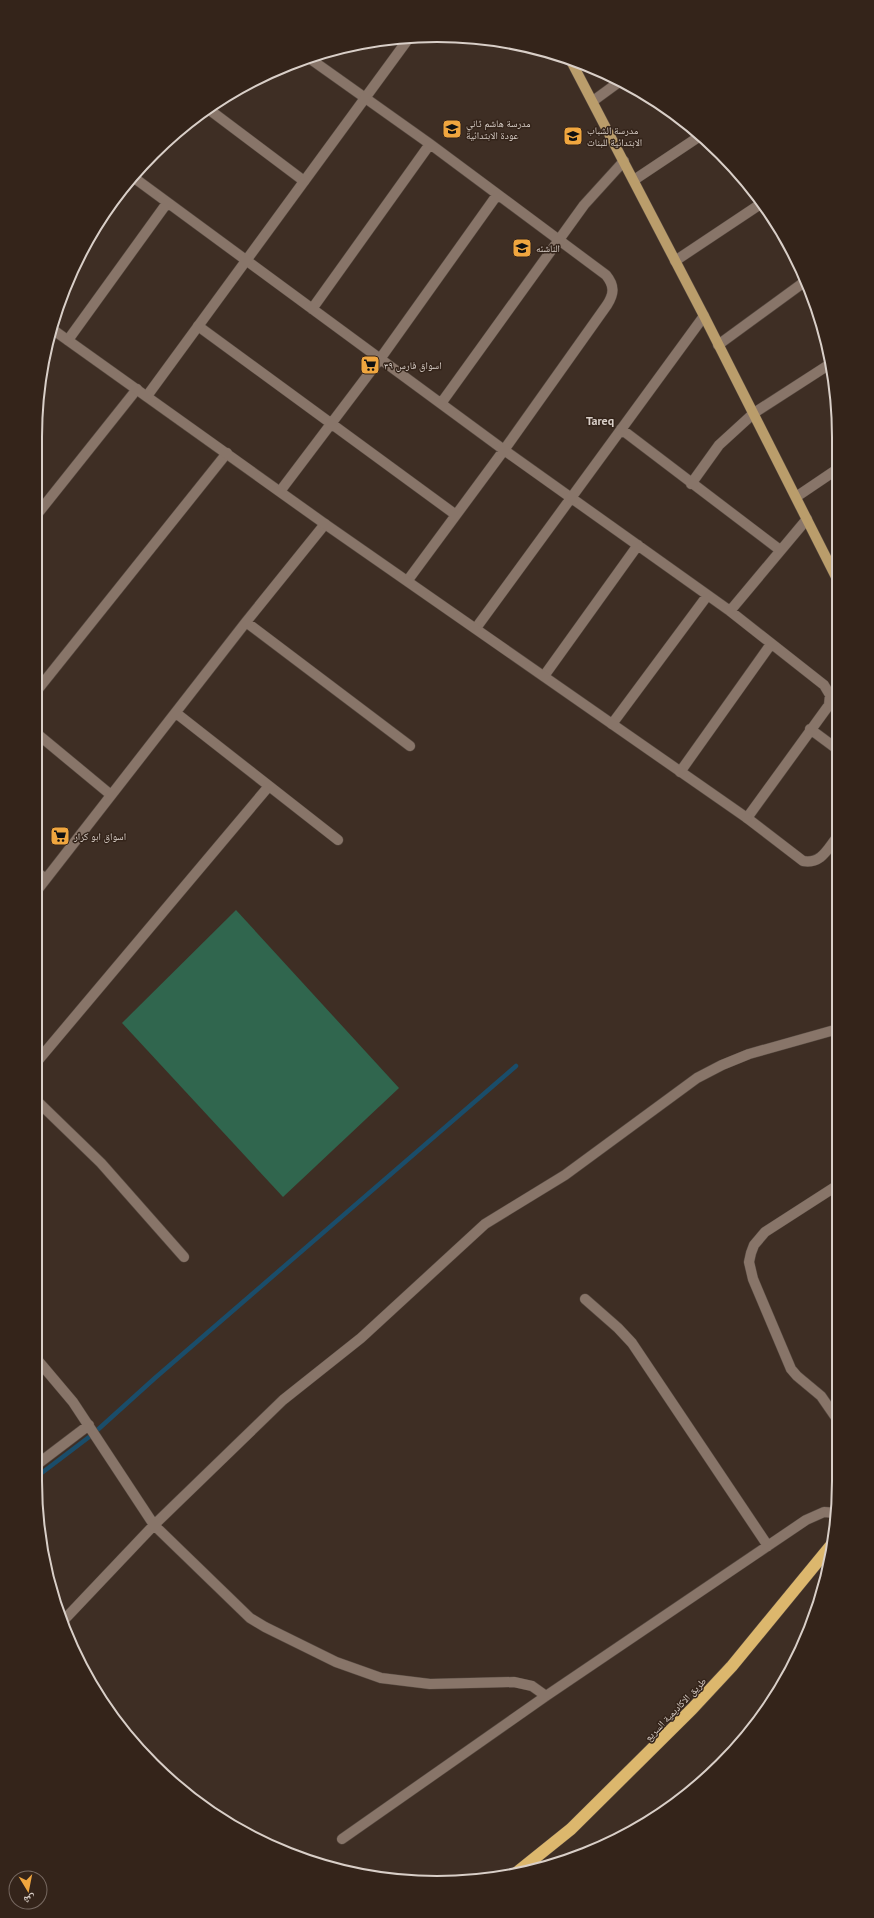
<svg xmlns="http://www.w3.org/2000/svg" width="874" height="1918" font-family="'PT Sans','Noto Naskh Arabic',sans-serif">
<rect width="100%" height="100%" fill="#3e2e24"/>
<!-- pitch -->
<path fill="#30664e" d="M236 910 399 1088 283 1197 122 1023Z"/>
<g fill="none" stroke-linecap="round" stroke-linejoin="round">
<!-- stream -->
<path stroke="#1a4d6a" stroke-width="4.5" d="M35 1478 93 1434 155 1378 516 1066"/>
<defs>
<path id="street" d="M309 58 430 144 606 275C615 286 614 294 607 305L504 450 408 580
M593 101 619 82
M207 108 304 181
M133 177 504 450 730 611 824 685 830 695 829 705 747 818 803 861C821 864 827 850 837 837
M634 180 700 136
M675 261 762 203
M312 309 430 144
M198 326 456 515
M68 340 167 203
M718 345 807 280
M442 402 584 205 624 161
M621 429 780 550
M691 484 719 445 754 413 830 364
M281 490 380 359 497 195
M796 497 836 470
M35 517 137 389
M730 611 807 519
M246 622 410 746
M476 628 704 316
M544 676 638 545
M35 693 227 453
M176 713 338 840
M612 724 707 596
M810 729 837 749
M35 732 111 795
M680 772 771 644
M35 871 46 879
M35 893 246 622 325 524
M35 1064 269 786
M35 1099 101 1163 184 1257
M838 1185 765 1232 754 1245 751 1253 749 1262 753 1279 791 1369 797 1376 821 1396 839 1422
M585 1299 618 1328 632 1343 768 1546
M35 1357 73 1402 154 1525 250 1618 265 1627 336 1662 381 1678 430 1684 514 1682 532 1686 546 1696
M35 1466 89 1425
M62 1622 154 1525 283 1400 361 1338 485 1224 565 1175 697 1078 722 1065 749 1054 838 1029
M342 1839 546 1696 806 1520 824 1512 836 1513"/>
<path id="secondary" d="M52 329 325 524 747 818
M147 396 409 38"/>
<path id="primary" d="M570 59 704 316 836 577"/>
<path id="highway" d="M515 1874 571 1829 692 1709 732 1666 833 1543"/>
</defs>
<!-- street casing -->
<use href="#street" stroke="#574a41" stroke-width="11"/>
<!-- secondary casing -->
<use href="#secondary" stroke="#574a41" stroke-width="11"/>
<!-- primary casing -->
<use href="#primary" stroke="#574a41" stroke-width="11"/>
<!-- highway casing -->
<use href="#highway" stroke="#574a41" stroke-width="13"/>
<!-- street -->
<use href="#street" stroke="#887569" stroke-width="10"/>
<!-- secondary -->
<use href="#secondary" stroke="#887569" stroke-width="10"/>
<!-- primary -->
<use href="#primary" stroke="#ba9d6b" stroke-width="10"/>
<!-- highway -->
<use href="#highway" stroke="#dcb76d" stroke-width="12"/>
</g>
<!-- icons -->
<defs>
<symbol id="school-square" viewBox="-11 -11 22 22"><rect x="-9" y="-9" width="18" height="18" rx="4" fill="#f0a63f" stroke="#34241a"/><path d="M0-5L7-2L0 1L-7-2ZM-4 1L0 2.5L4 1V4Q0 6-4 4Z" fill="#111"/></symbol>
<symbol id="supermarket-square" viewBox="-11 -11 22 22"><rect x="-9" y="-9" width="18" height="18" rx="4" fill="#f0a63f" stroke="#34241a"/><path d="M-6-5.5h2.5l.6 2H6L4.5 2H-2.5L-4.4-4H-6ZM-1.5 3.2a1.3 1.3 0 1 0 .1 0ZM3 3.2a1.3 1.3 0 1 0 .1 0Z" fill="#111"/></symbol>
</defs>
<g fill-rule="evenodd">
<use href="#school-square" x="441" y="118" width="22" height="22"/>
<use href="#school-square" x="562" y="125" width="22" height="22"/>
<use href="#school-square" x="511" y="237" width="22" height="22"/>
<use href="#supermarket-square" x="359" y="354" width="22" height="22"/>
<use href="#supermarket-square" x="49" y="825" width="22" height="22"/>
</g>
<g text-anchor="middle" stroke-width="3" stroke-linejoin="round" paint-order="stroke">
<!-- poi labels -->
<g font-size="10" fill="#d9cfc8" stroke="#34241a" text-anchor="start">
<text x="466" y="127">مدرسة هاشم ثاني<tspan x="466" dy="12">عودة الابتدائية</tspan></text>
<text x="587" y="134">مدرسة الشباب<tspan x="587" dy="12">الابتدائية للبنات</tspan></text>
<text x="536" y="252">الناشئه</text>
<text x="384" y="369">اسواق فارس ٣٩</text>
<text x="74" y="840">اسواق ابو كرار</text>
</g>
<!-- street labels -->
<g font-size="10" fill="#d9cfc8" stroke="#34241a">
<text transform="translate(675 1709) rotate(-46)" y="4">طريق الاكاديمية السريع</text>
</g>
<!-- quarter labels -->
<g font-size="12" font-weight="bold" fill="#d9cfc8" stroke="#34241a">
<text x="600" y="425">Tareq</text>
</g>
</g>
<!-- crop -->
<path d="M0 0H874V1918H0ZM437 42H437A395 395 0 0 1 832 437V1481A395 395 0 0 1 437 1876H437A395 395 0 0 1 42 1481V437A395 395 0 0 1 437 42Z" fill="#34241a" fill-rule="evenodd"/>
<path fill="none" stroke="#d9cfc8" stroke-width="2" d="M437 42H437A395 395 0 0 1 832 437V1481A395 395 0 0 1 437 1876H437A395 395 0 0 1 42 1481V437A395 395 0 0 1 437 42Z"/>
<!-- north arrow -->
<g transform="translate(28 1890) rotate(170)"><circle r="19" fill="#34241a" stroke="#766860"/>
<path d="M0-3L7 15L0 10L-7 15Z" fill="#f0a63f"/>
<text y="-6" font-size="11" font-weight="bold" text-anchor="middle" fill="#d9cfc8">ش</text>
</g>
</svg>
